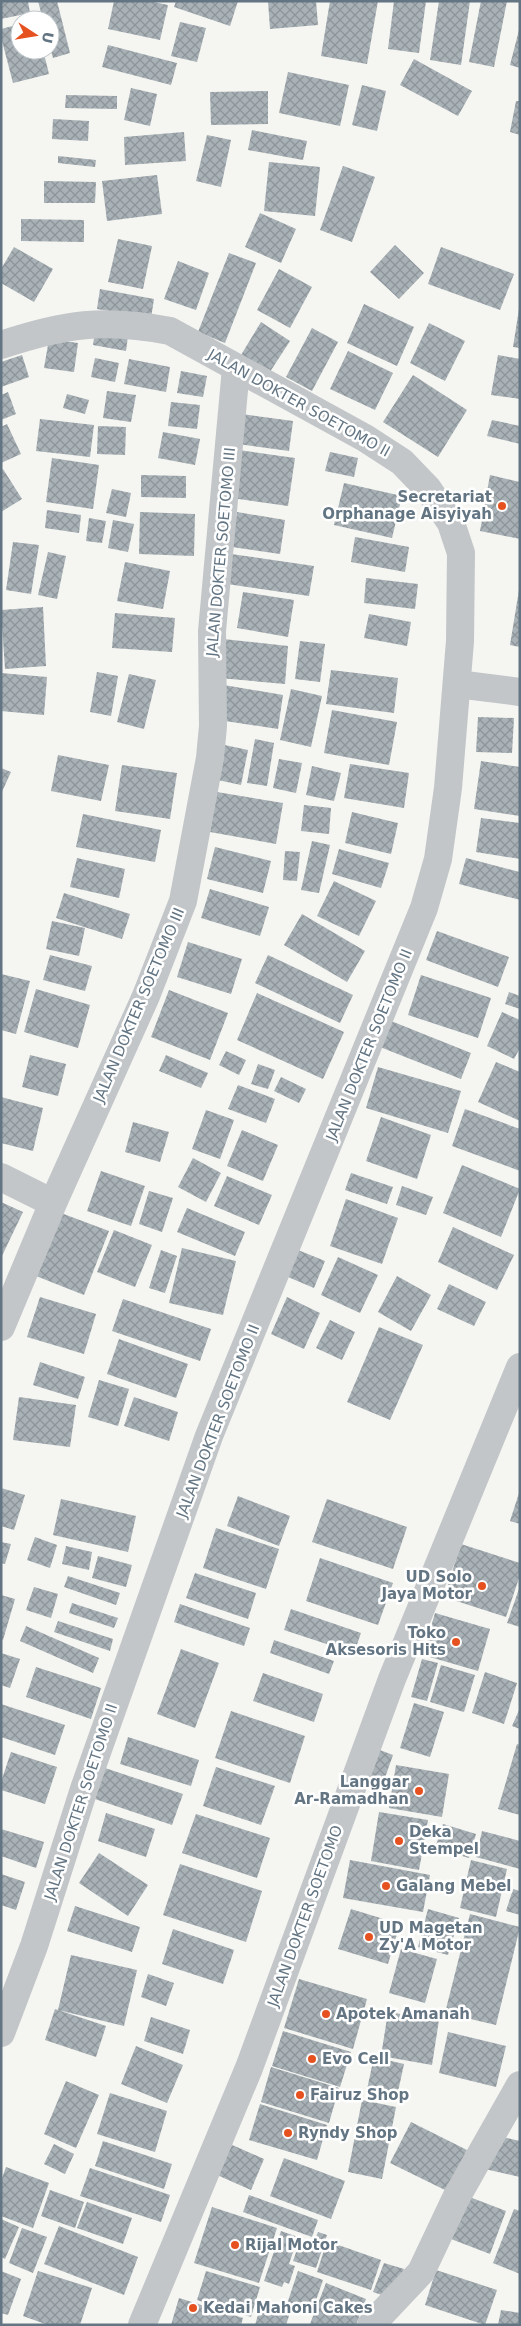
<svg xmlns="http://www.w3.org/2000/svg" width="521" height="2326" font-family="'DejaVu Sans',sans-serif">
<defs>
<pattern id="building-cross-hatch" width="8" height="8" patternUnits="userSpaceOnUse" patternTransform="scale(1.25)"><rect width="8" height="8" fill="#a9b2b7"/><path d="M0 0l8 8M0 8l8-8" fill="none" stroke="#8d959a"/></pattern>
</defs>
<rect width="100%" height="100%" fill="#f5f5f1"/>
<!-- building -->
<path fill="url(#building-cross-hatch)" d="M1 1H28L30 13 1 19Z
M38 1H57L70 53 53 58 50 48V20H43Z
M114 1H149L168 5 160 40 108 29Z
M176 1H238L230 26 174 7Z
M268 1H316L318 25 270 29Z
M330 1H378L367 64 321 56Z
M394 1H426L419 53 388 49Z
M439 1H470L461 65 430 60Z
M481 1H507L494 67 469 62Z
M180 22 206 28 197 62 171 56Z
M20 24V50H43L49 74 13 83 1 37V29Z
M519 30H520V68L510 65Z
M108 45 177 63 171 85 102 67Z
M414 59 472 91 458 116 400 85Z
M288 72 349 85 340 126 279 113Z
M362 85 386 91 377 131 352 125Z
M131 88 157 94 150 126 124 120Z
M268 91V124L211 125 210 92Z
M66 95 117 96V109L65 108Z
M516 101H520V135L510 132Z
M53 119 89 121 88 141 52 139Z
M252 130 307 141 303 160 248 150Z
M184 132 186 161 125 165 124 137Z
M207 135 231 140 221 187 196 181Z
M58 156 96 160 95 167 58 163Z
M269 162 320 167 315 216 264 211Z
M343 166 375 177 352 242 320 230Z
M157 175 162 214 107 221 102 181Z
M44 181 96 182 95 203H44Z
M260 213 296 229 281 263 245 247Z
M21 219 84 220V242L21 241Z
M118 239 152 246 143 289 108 282Z
M395 245 424 273 399 299 370 272Z
M14 247 53 269 34 302 1 283V269Z
M441 247 514 274 500 310 428 284Z
M229 253 256 263 225 343 198 332Z
M178 261 209 273 196 310 164 299Z
M279 269 312 287 290 328 257 310Z
M100 289 154 299 151 318 97 309Z
M364 304 414 327 397 366 347 343Z
M519 309H520V348L513 347Z
M261 322 290 341 266 378 238 360Z
M429 323 465 341 445 381 410 363Z
M312 328 338 342 312 391 286 377Z
M95 331 128 336 126 351 93 345Z
M49 339 78 343 74 372 44 368Z
M348 351 393 373 375 410 330 389Z
M22 355 29 377 1 387V362Z
M498 355 520 359V399L491 395Z
M95 358 119 363 115 382 91 377Z
M129 359 170 367 166 392 124 384Z
M181 371 207 376 203 397 177 393Z
M413 375 467 410 438 457 383 422Z
M107 391 136 395 131 422 103 418Z
M8 392 16 414 1 420V395Z
M67 394 89 400 85 414 63 408Z
M171 402 200 405 197 429 168 426Z
M242 414 293 421 289 451 238 444Z
M40 419 94 425 90 457 36 451Z
M492 420 520 426V444L487 436Z
M7 424 21 454 1 463V427Z
M98 426 126 427 125 455 97 454Z
M163 432 200 439 195 465 158 458Z
M239 450 295 458 288 506 232 498Z
M330 452 358 458 354 477 325 471Z
M52 458 99 465 93 509 46 502Z
M3 469 22 499 1 512V470Z
M141 475 186 476V498L141 497Z
M490 475 520 482V539L480 531Z
M344 483 402 496 392 538 334 525Z
M112 489 131 493 126 517 106 513Z
M47 510 81 515 79 533 45 528Z
M140 512 195 514 194 556 139 554Z
M237 512 285 520 280 554 232 547Z
M89 518 106 521 102 543 86 541Z
M113 520 134 524 128 552 108 548Z
M355 537 409 547 405 572 351 562Z
M13 542 39 545 31 594 6 590Z
M48 552 66 556 57 599 38 595Z
M231 554 314 566 309 596 227 584Z
M125 562 170 571 163 609 117 601Z
M366 578 418 584 415 609 364 603Z
M519 590H520V647L510 645Z
M243 592 294 600 288 637 237 628Z
M43 607 46 666 5 669 1 610Z
M115 613 175 618 172 652 112 648Z
M369 614 411 622 407 646 364 638Z
M223 639 288 646 285 684 219 678Z
M300 641 325 644 320 682 295 679Z
M331 670 398 678 394 713 326 704Z
M97 672 118 676 111 716 90 712Z
M1 673 47 677 44 715 1 711Z
M129 674 156 680 144 729 117 722Z
M224 685 283 695 278 729 219 720Z
M291 689 322 696 311 747 280 740Z
M332 710 397 722 389 765 324 753Z
M478 717 514 718 512 753 476 752Z
M255 739 274 743 267 786 247 783Z
M220 744 248 750 241 785 213 779Z
M58 755 109 765 101 801 51 791Z
M279 759 302 763 296 793 273 788Z
M481 761 520 767V816L474 809Z
M350 764 409 773 404 808 344 798Z
M122 765 177 773 170 819 115 811Z
M312 766 341 773 334 801 306 795Z
M1 768 11 772 1 794Z
M217 792 283 803 276 844 210 832Z
M304 805 331 808 329 834 301 831Z
M352 812 398 823 391 854 345 843Z
M83 814 161 830 155 862 76 847Z
M481 818 520 823V859L476 852Z
M312 841 330 845 319 893 301 890Z
M215 847 271 861 263 893 207 879Z
M339 849 389 863 381 888 332 874Z
M285 851 300 852 297 881 283 880Z
M77 858 125 869 119 898 70 887Z
M466 858 520 872V900L459 884Z
M334 881 376 901 359 936 317 916Z
M210 889 269 907 260 936 201 918Z
M64 893 130 914 122 939 56 918Z
M302 914 365 951 347 982 284 945Z
M52 921 85 928 79 956 46 949Z
M437 931 509 957 498 987 426 960Z
M188 942 242 959 231 994 177 977Z
M50 955 92 966 85 991 43 980Z
M268 955 353 995 340 1023 255 983Z
M1 974 30 981 16 1034 1 1030Z
M421 975 491 998 478 1038 408 1015Z
M36 989 90 1005 78 1048 24 1032Z
M169 990 228 1013 210 1060 151 1037Z
M509 992 520 996V1009L505 1004Z
M257 993 344 1032 323 1079 237 1040Z
M502 1012 520 1020V1048L514 1059 487 1046Z
M391 1021 471 1053 461 1079 380 1047Z
M226 1051 246 1060 239 1075 219 1065Z
M30 1055 66 1064 58 1096 22 1087Z
M166 1055 208 1073 201 1088 159 1071Z
M496 1062 520 1072V1121L478 1102Z
M258 1064 275 1070 268 1089 251 1084Z
M378 1067 461 1091 448 1133 366 1108Z
M281 1077 306 1089 299 1103 274 1091Z
M238 1085 275 1099 266 1123 228 1109Z
M1 1097 43 1108 33 1151 1 1143Z
M465 1109 520 1129V1171L452 1146Z
M206 1110 234 1120 220 1159 192 1149Z
M381 1117 431 1135 417 1179 366 1161Z
M133 1122 169 1132 160 1162 125 1152Z
M242 1130 278 1145 263 1181 227 1166Z
M193 1158 221 1173 206 1202 178 1187Z
M462 1165 520 1189 501 1237 443 1213Z
M101 1171 145 1186 131 1226 87 1211Z
M351 1173 393 1187 387 1204 345 1190Z
M227 1176 272 1195 259 1225 214 1206Z
M402 1186 433 1197 426 1215 396 1205Z
M149 1191 173 1198 162 1232 139 1224Z
M346 1199 398 1218 382 1264 330 1246Z
M1 1202 23 1212 1 1258Z
M187 1208 245 1232 235 1256 177 1232Z
M61 1213 109 1231 84 1295 36 1276Z
M453 1227 514 1255 497 1290 438 1262Z
M114 1230 152 1245 135 1287 97 1272Z
M182 1248 236 1261 223 1315 169 1303Z
M161 1250 177 1256 165 1293 149 1288Z
M298 1250 325 1261 314 1288 288 1277Z
M338 1257 378 1275 360 1313 321 1295Z
M397 1276 431 1295 411 1331 378 1312Z
M449 1284 486 1302 474 1326 437 1309Z
M40 1297 96 1314 84 1354 27 1337Z
M287 1297 320 1313 304 1349 271 1334Z
M123 1299 211 1329 200 1361 112 1331Z
M330 1320 355 1332 342 1360 316 1348Z
M379 1327 423 1345 390 1420 347 1402Z
M119 1339 188 1364 176 1398 107 1374Z
M40 1362 85 1377 78 1399 33 1385Z
M99 1380 129 1389 118 1426 88 1417Z
M19 1397 76 1405 70 1447 13 1440Z
M134 1397 178 1412 169 1441 124 1426Z
M1 1488 25 1495 14 1530 1 1526Z
M519 1493H520V1524L510 1521Z
M238 1496 290 1516 279 1546 227 1526Z
M61 1499 136 1516 128 1552 53 1535Z
M327 1499 407 1527 393 1569 312 1542Z
M216 1528 279 1549 266 1589 203 1568Z
M35 1537 57 1545 50 1568 27 1560Z
M1 1542 11 1544 5 1564 1 1563Z
M461 1544 520 1563V1575L506 1617 444 1597Z
M66 1546 92 1552 89 1570 62 1564Z
M98 1556 132 1565 126 1587 92 1578Z
M320 1558 393 1583 378 1625 306 1601Z
M195 1573 256 1593 248 1619 186 1598Z
M68 1576 120 1593 116 1605 64 1587Z
M520 1586V1627L507 1623Z
M34 1587 58 1594 51 1618 26 1610Z
M1 1595 15 1599 3 1640 1 1639Z
M72 1603 118 1618 114 1628 69 1613Z
M180 1604 250 1628 244 1646 174 1622Z
M291 1609 361 1633 354 1653 284 1630Z
M435 1613 490 1629 478 1671 423 1655Z
M58 1621 113 1639 110 1651 54 1632Z
M26 1626 99 1658 93 1673 20 1641Z
M274 1640 334 1661 329 1674 270 1653Z
M181 1649 219 1663 195 1728 157 1714Z
M1 1653 20 1659 10 1688 1 1685Z
M422 1659 438 1663 427 1701 411 1697Z
M441 1665 475 1675 464 1712 430 1702Z
M36 1667 101 1688 91 1719 26 1697Z
M485 1672 517 1683 504 1724 472 1713Z
M263 1673 323 1694 314 1722 253 1701Z
M414 1703 444 1712 430 1757 400 1748Z
M1 1704 65 1725 55 1755 1 1737Z
M520 1708V1729L512 1726Z
M231 1711 305 1736 290 1783 215 1758Z
M128 1737 199 1760 191 1786 120 1764Z
M517 1744 520 1745V1815L498 1809Z
M372 1747 393 1755 381 1789 360 1782Z
M11 1752 57 1767 45 1804 1 1790V1782Z
M396 1765 449 1774 442 1817 389 1808Z
M216 1767 275 1786 261 1825 203 1806Z
M105 1768 183 1794 172 1825 95 1799Z
M379 1812 428 1820 419 1870 371 1861Z
M106 1813 155 1829 146 1857 98 1841Z
M196 1814 270 1838 257 1878 182 1853Z
M443 1824 476 1834 469 1858 435 1848Z
M1 1829 44 1842 36 1868 1 1856Z
M482 1831 520 1841V1869L476 1857Z
M99 1853 148 1885 128 1916 79 1883Z
M350 1860 430 1875 423 1912 343 1898Z
M471 1860 507 1869 496 1917 460 1908Z
M180 1864 262 1891 246 1942 163 1915Z
M1 1874 25 1882 16 1910 1 1905Z
M513 1889 520 1891V1915L506 1911Z
M75 1906 140 1927 132 1952 67 1931Z
M351 1909 400 1924 388 1964 338 1949Z
M428 1909 459 1918 448 1955 418 1947Z
M470 1914 520 1927 496 2025 445 2013Z
M173 1929 234 1950 223 1984 162 1964Z
M401 1949 437 1959 425 2003 389 1993Z
M71 1955 137 1970 124 2026 58 2010Z
M148 1974 174 1983 166 2006 141 1997Z
M299 1979 367 1999 353 2049 284 2028Z
M55 2009 106 2026 96 2057 45 2040Z
M388 2012 439 2020 432 2065 381 2056Z
M151 2017 190 2030 183 2054 144 2041Z
M283 2031 351 2052 340 2087 272 2066Z
M448 2032 506 2046 496 2087 439 2073Z
M136 2046 183 2065 167 2103 121 2084Z
M374 2057 404 2064 396 2101 366 2094Z
M271 2067 339 2088 329 2123 261 2102Z
M66 2081 99 2095 76 2148 44 2134Z
M110 2093 167 2111 155 2152 97 2134Z
M362 2100 396 2107 382 2179 348 2172Z
M260 2104 327 2125 317 2160 249 2140Z
M411 2122 467 2150 447 2191 390 2163Z
M493 2135 520 2141V2177L485 2169Z
M103 2141 172 2164 164 2189 95 2166Z
M54 2144 74 2154 65 2174 44 2164Z
M230 2144 264 2159 251 2190 217 2175Z
M284 2158 345 2181 331 2219 270 2196Z
M6 2167 49 2183 33 2228 1 2216V2181Z
M90 2168 170 2195 161 2222 80 2196Z
M50 2190 84 2202 75 2228 41 2216Z
M249 2195 318 2220 312 2237 243 2212Z
M467 2196 506 2211 490 2254 451 2239Z
M87 2202 132 2218 123 2244 77 2228Z
M212 2207 277 2228 259 2283 194 2263Z
M514 2209 520 2211V2274L493 2263Z
M1 2219 19 2227 5 2259 1 2257Z
M59 2226 138 2257 124 2295 44 2264Z
M22 2228 47 2237 33 2273 9 2263Z
M281 2231 298 2237 289 2264 295 2266 289 2284 284 2282 282 2287 264 2281Z
M318 2232 327 2235 316 2268 293 2261 300 2241 313 2246Z
M327 2241 381 2260 371 2290 317 2272Z
M384 2263 404 2269 393 2299 373 2292Z
M436 2270 497 2290 485 2325 425 2305Z
M1 2271 21 2279 8 2315 1 2313Z
M38 2271 92 2288 80 2325H48L23 2316Z
M206 2271 260 2287 251 2317 197 2300Z
M298 2271 323 2280 311 2315 286 2307Z
M326 2283 366 2299 356 2325 310 2324Z
M179 2298 243 2318 241 2325H171Z
M262 2301 291 2310 286 2325H255Z
M501 2310 520 2313V2325H498Z"/>
<g fill="none" stroke-linecap="round" stroke-linejoin="round">
<!-- minor -->
<path stroke="#c2c6c9" stroke-width="28" d="M1 345C64 324 104 318 170 331L365 438 402 462 428 489 451 523 461 553 460 641 448 788 438 859 424 908 209 1436 84 1789 34 1946 1 2033
M457 684 520 692
M1 1177 53 1203
M1 1327 53 1203 146 996 183 901 210 758 213 726 212 631 236 368
M142 2325 249 2068 392 1679 520 1367
M371 2325 421 2272 456 2198 520 2085"/>
</g>
<!-- markers -->
<g fill="#e65120" stroke="#fff" stroke-width="2">
<circle cx="502" cy="506" r="5"/>
<circle cx="482" cy="1586" r="5"/>
<circle cx="456" cy="1642" r="5"/>
<circle cx="419" cy="1791" r="5"/>
<circle cx="399" cy="1841" r="5"/>
<circle cx="386" cy="1886" r="5"/>
<circle cx="369" cy="1937" r="5"/>
<circle cx="326" cy="2014" r="5"/>
<circle cx="312" cy="2059" r="5"/>
<circle cx="300" cy="2095" r="5"/>
<circle cx="288" cy="2133" r="5"/>
<circle cx="235" cy="2245" r="5"/>
<circle cx="193" cy="2308" r="5"/>
</g>
<g text-anchor="middle" stroke-width="5" stroke-linejoin="round" paint-order="stroke">
<!-- street labels -->
<g font-size="15" fill="#637583" stroke="#fff">
<text transform="translate(299 403) rotate(29)" y="5">JALAN DOKTER SOETOMO II</text>
<text transform="translate(221 552) rotate(-85)" y="5">JALAN DOKTER SOETOMO III</text>
<text transform="translate(139 1005) rotate(-67)" y="5">JALAN DOKTER SOETOMO III</text>
<text transform="translate(369 1045) rotate(-68)" y="5">JALAN DOKTER SOETOMO II</text>
<text transform="translate(218 1421) rotate(-69)" y="5">JALAN DOKTER SOETOMO II</text>
<text transform="translate(81 1802) rotate(-72)" y="5">JALAN DOKTER SOETOMO II</text>
<text transform="translate(305 1916) rotate(-70)" y="5">JALAN DOKTER SOETOMO</text>
</g>
<!-- poi labels -->
<g font-size="15" font-weight="bold" fill="#637583" stroke="#fff" text-anchor="start">
<text x="492" y="502" text-anchor="end">Secretariat<tspan x="492" dy="17">Orphanage Aisyiyah</tspan></text>
<text x="472" y="1582" text-anchor="end">UD Solo<tspan x="472" dy="17">Jaya Motor</tspan></text>
<text x="446" y="1638" text-anchor="end">Toko<tspan x="446" dy="17">Aksesoris Hits</tspan></text>
<text x="409" y="1787" text-anchor="end">Langgar<tspan x="409" dy="17">Ar-Ramadhan</tspan></text>
<text x="409" y="1837">Deka<tspan x="409" dy="17">Stempel</tspan></text>
<text x="396" y="1891">Galang Mebel</text>
<text x="379" y="1933">UD Magetan<tspan x="379" dy="17">Zy'A Motor</tspan></text>
<text x="336" y="2019">Apotek Amanah</text>
<text x="322" y="2064">Evo Cell</text>
<text x="310" y="2100">Fairuz Shop</text>
<text x="298" y="2138">Ryndy Shop</text>
<text x="245" y="2250">Rijal Motor</text>
<text x="203" y="2313">Kedai Mahoni Cakes</text>
</g>
</g>
<!-- border -->
<rect width="521" height="2326" fill="none" stroke="#637583" stroke-width="5"/>
<!-- north arrow -->
<g transform="translate(35 35) rotate(102)"><circle r="24" fill="#ffffff" stroke="#c1c8cd"/>
<path d="M0-4L9 19L0 12L-9 19Z" fill="#e65120"/>
<text y="-8" font-size="14" font-weight="bold" text-anchor="middle" fill="#637583">U</text>
</g>
</svg>
